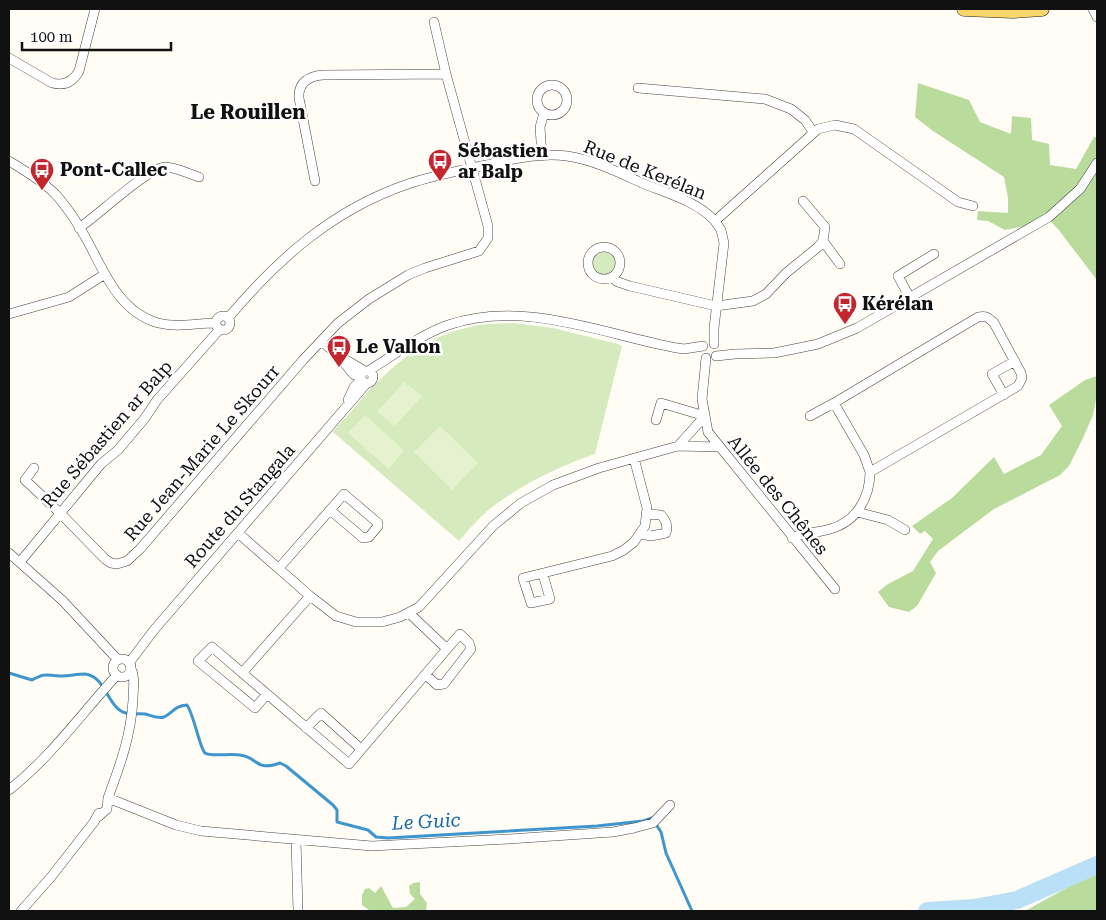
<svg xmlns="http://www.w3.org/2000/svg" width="1106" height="920" font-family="'Roboto Serif',serif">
<rect width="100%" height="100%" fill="#fffdf5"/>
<!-- green -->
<path fill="#d5ebbd" d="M592 264a12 12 0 1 1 24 0a12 12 0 1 1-24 0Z
M513 323 553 328 618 344 622 346 595 454C559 466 514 488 485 513 476 521 467 532 459 541L333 432V431C344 420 354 408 364 396 398 360 428 334 479 325 490 323 502 324 513 323Z"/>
<!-- forest -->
<path fill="#b9dc9c" d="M918 83 969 100 980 122 1011 134 1012 116 1031 118 1032 140 1049 144 1050 165 1076 169 1094 137H1097V280L1058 229 1045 216 1030 225 1005 230 988 221 977 220 978 211 1008 213V198L1004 177 933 131 915 117Z
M1097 376V395L1093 415 1083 438 1069 466 1060 475 994 509 938 551 930 562 936 573 917 606 909 612 889 607 878 592 888 584 913 571 933 539 925 531 920 534 912 526 952 498 994 457 1004 474 1041 455 1062 426 1049 405 1085 380Z
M1097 871V911H1025Z
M420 882V894L427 903 426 910 370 911 362 905V895L365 889 369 888 375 893 381 886 393 908 406 907 415 899 410 894 409 886 413 883Z"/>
<!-- pitch -->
<path fill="#e6f2cf" d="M404 382 422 396 395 426 377 412Z
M365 415 404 450 389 469 348 433Z
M440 426 478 463 452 490 414 452Z"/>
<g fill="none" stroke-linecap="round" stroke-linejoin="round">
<!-- stream -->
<path stroke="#3f96cf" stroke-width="3" d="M9 673 32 680C47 672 46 676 61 676 69 676 77 674 85 674 106 676 107 708 126 713 132 715 139 713 145 714 150 715 158 719 164 717 173 713 174 706 187 705 194 715 200 749 205 753 211 757 231 753 240 755 258 757 255 772 280 763L286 766 333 805 337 810V822L368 830 376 837 388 838 597 826 643 821 652 818 661 832 666 853 692 911"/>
<!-- river -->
<path stroke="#b9e0f7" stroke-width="18" d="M927 911 974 908 1017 900 1097 865"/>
<defs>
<path id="street" d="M1093 9 1097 17
M9 58 52 83C64 86 73 82 79 71L95 9
M537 100a15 15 0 1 1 30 0a15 15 0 1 1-30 0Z
M638 88 765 99 791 109 805 120 813 132
M542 156 540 127 544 113
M9 161C24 170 47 184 58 197 69 210 80 227 88 242 105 274 120 312 158 323 178 328 196 323 216 323
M315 181 299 98C298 82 309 76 323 75L446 74
M803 201 825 227 823 241
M79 228C96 217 149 167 165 167 176 167 189 174 199 177
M588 263a16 16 0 1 1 32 0a16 16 0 1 1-32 0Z
M612 278 618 282 630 286 716 306 753 301 766 294 786 273 818 247 823 241 840 264
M910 298 898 276 934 254
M9 314 69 297 105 274
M216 323a7 7 0 1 1 14 0a7 7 0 1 1-14 0Z
M228 318C278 259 332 210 408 184 431 176 457 171 481 166 509 160 539 152 567 156 594 160 618 172 642 183 666 193 697 201 715 221
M321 341 338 355 365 371
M714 344V328L724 243 721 230 715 221 818 129 835 125 854 129 958 202 973 206
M716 356 735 354 774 353 794 349 818 344 857 328 1049 217 1080 189 1097 163
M706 358 702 399 708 432 835 589
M341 359 353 374 361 378
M361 377a6 6 0 1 1 12 0a6 6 0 1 1-12 0Z
M368 371C394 355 420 335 448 325 524 299 602 334 677 348L684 349 703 346
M1004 395 992 374 1015 361
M348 400 354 387 361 380
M810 416 834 403
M656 420 661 403 705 416
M678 446 705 416
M34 468 25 480 60 513 105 559 111 563 117 564 127 561 140 549 303 360 338 323 369 299 408 275 425 268 479 251 488 238V226L446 74 434 22
M857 512 888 520 905 530
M238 533 310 596 336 616 356 622H382L400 617 419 607 493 526 521 503 553 485 599 468 678 446 718 447
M641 534 651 536 666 533C668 526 666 520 661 515L646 514
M792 538C805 532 818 533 830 529 856 522 870 498 870 472L1018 386 1022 378 1021 373 994 323C989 318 986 315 978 317L834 403 864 455 870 472
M9 553 63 601 118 660
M20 562 101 464 118 450 145 418 157 400 220 329
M279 568 344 494 378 523V526L369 537 363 538 330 510
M543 574 550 599 531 603 523 578 612 556 624 550 634 542 645 526 647 508 634 458
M113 668a9 9 0 1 1 18 0a9 9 0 1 1-18 0Z
M129 663 154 630 366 384
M242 673 310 596
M426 675 437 685 444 684 471 649 469 643 460 634 447 649
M267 694 255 708 198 661 212 647 349 764 447 649 409 613
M306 728 321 713 361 749
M9 790C51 757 81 714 117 675
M108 798 176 825 201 831 372 846 509 839 613 832 634 828 653 823 670 805
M98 817 107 809 108 798C120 765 131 736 133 700 133 688 136 678 130 666
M296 840 298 911
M21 911 51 877 94 822 99 813"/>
<path id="primary" d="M964 9 1013 11 1042 9"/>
</defs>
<!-- street casing -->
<use href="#street" stroke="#444" stroke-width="10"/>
<!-- primary casing -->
<use href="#primary" stroke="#222" stroke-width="15"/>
<!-- street -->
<use href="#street" stroke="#fff" stroke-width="9"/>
<!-- primary -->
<use href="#primary" stroke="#f9d66b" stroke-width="14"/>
</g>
<!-- icons -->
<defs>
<symbol id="bus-pin" viewBox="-11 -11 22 30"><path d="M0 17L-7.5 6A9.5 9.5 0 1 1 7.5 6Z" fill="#c4262e" stroke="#fff"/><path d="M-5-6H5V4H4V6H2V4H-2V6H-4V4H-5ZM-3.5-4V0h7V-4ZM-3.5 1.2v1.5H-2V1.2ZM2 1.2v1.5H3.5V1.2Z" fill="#fff"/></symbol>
</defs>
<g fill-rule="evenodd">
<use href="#bus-pin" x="426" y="147" width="28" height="38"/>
<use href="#bus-pin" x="28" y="156" width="28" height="38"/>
<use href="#bus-pin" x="831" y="290" width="28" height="38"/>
<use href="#bus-pin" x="325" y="333" width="28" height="38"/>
</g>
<g text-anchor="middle" stroke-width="5" stroke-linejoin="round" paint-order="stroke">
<!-- poi labels -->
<g font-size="18" font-weight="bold" fill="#111" stroke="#fff" text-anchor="start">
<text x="458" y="157">Sébastien<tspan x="458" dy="21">ar Balp</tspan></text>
<text x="60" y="176">Pont-Callec</text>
<text x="862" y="310">Kérélan</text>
<text x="356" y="353">Le Vallon</text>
</g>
<!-- street labels -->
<g font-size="18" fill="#111" stroke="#fff">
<text transform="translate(645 170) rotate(22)" y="6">Rue de Kerélan</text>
<text transform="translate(107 434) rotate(-49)" y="6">Rue Sébastien ar Balp</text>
<text transform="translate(202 453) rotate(-49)" y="6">Rue Jean-Marie Le Skourr</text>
<text transform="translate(778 495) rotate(51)" y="6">Allée des Chênes</text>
<text transform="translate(240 506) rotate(-49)" y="6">Route du Stangala</text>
</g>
<!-- water labels -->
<g font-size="19" font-style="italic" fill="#1768a6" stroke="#fff">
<text transform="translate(426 821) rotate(-3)" y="7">Le Guic</text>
</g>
<!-- quarter labels -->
<g font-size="20" font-weight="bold" fill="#111" stroke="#fff">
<text x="248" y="119">Le Rouillen</text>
</g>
</g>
<!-- border -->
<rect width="1106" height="920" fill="none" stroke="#111111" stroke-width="20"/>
<!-- scale -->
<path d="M22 42v8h149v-8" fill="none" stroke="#111111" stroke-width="2.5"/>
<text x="30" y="42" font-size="15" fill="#111111" stroke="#ffffff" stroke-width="4" paint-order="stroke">100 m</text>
</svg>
